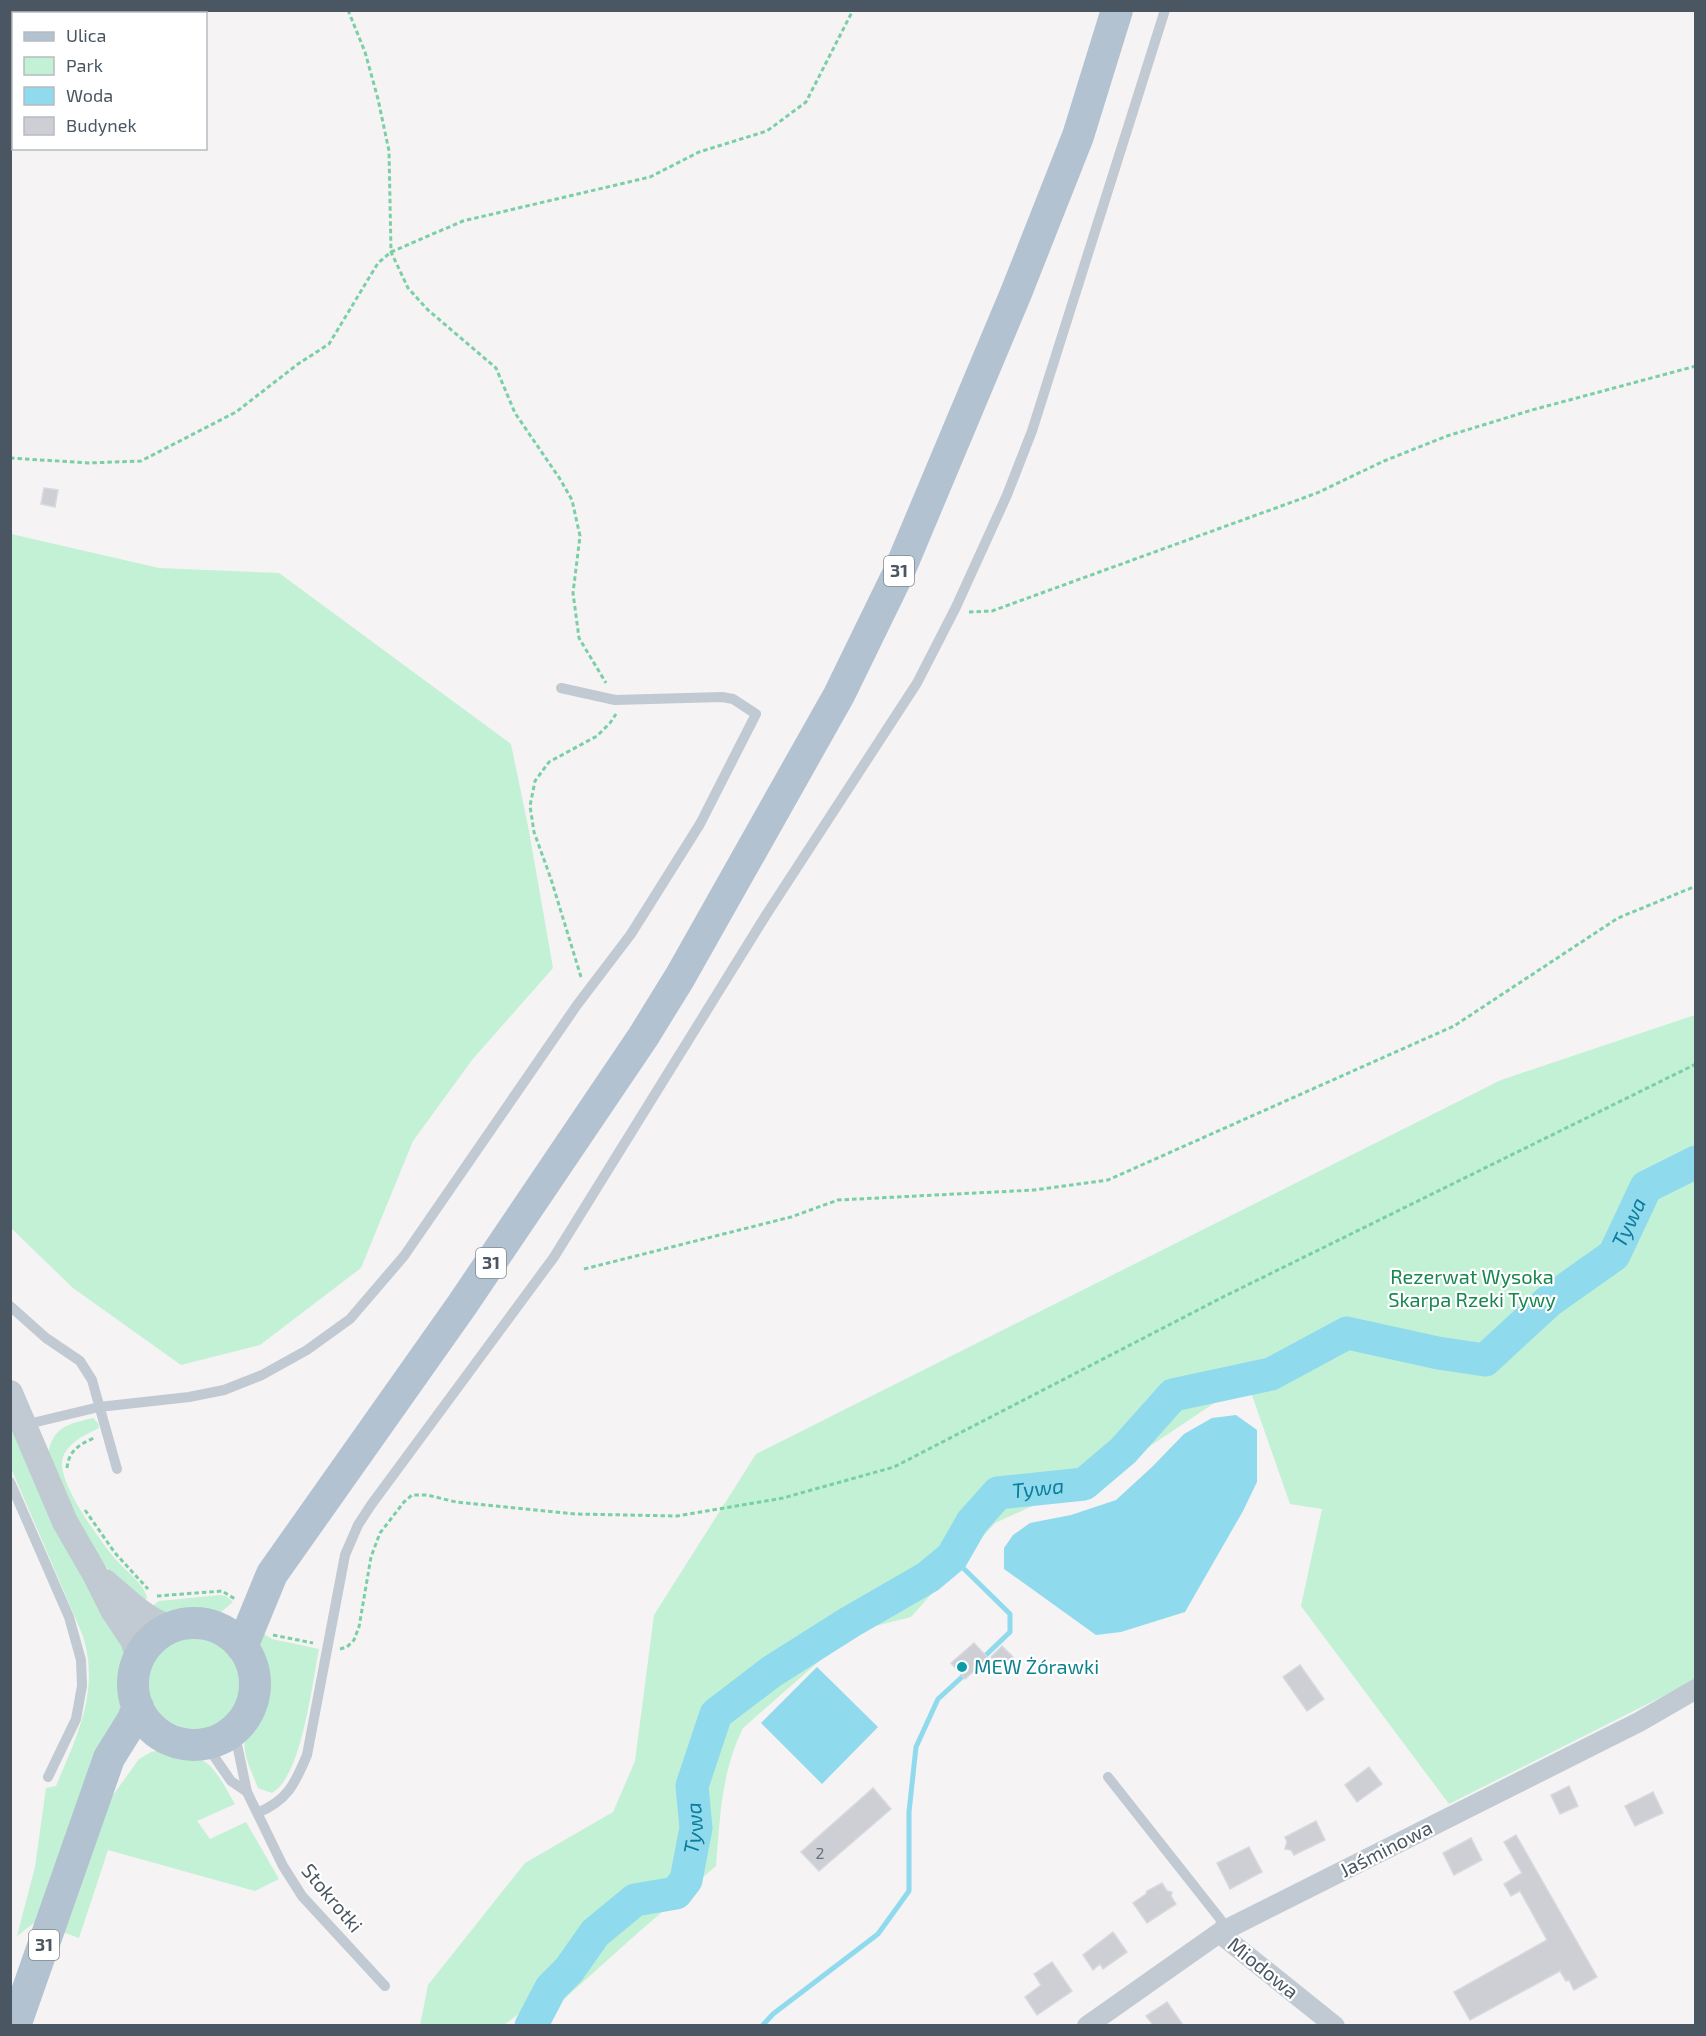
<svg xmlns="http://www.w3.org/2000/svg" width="1706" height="2036" font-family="'Exo 2',sans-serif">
<rect width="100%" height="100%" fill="#f5f3f3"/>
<!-- green -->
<path fill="#c3f1d5" d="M11 534 159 568 279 573 511 744 529 831 553 968 472 1060 413 1141 361 1268 260 1345 181 1365 73 1288 11 1228Z
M1695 1015V1680L1449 1804 1301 1606 1322 1509 1290 1504 1247 1381 1101 1479 1085 1482 995 1523 911 1617 859 1630 833 1649 743 1728C721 1773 720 1818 716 1866L641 1930 563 2000 538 1994 529 2006 504 2025 420 2026 428 1985 525 1863 613 1812 635 1761 654 1615 756 1454 1501 1080Z
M10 1413 129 1659 126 1685 128 1700 38 1920 17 1936 35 1867 46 1788 56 1786C77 1736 100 1691 83 1636L11 1468Z
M93 1418 98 1423 99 1428C85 1435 69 1442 63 1457 54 1479 102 1544 118 1562 127 1572 143 1583 147 1597L146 1600 124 1588 89 1546 48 1454C53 1426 69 1424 93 1418Z
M220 1595 226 1596 233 1602 221 1612 206 1616 167 1617 148 1609 159 1601Z
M256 1629 272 1639 319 1649C312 1683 302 1776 272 1793L258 1788C252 1772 240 1751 246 1733 251 1718 262 1707 263 1689 263 1676 259 1665 255 1653 254 1645 255 1636 256 1629Z
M143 1684a51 51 0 1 1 102 0a51 51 0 1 1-102 0Z
M161 1750C211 1757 210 1761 235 1804L197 1821 210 1839 246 1822 279 1879 255 1891 108 1850 79 1938 60 1931 103 1809 139 1759 151 1752Z"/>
<!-- water -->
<path fill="#90daee" d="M1236 1415 1257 1430V1482L1243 1511 1185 1612 1121 1632 1096 1635 1004 1569V1548L1013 1535 1030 1523 1071 1515 1116 1500 1152 1467 1184 1434 1212 1418Z
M817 1667 878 1727 822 1784 761 1723Z"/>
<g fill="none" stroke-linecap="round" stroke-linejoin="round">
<!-- stream -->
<path stroke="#90daee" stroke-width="5" d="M952 1557 1010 1614V1632L986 1655
M762 2026 773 2014 878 1934 909 1891V1812L916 1747 938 1699 962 1677"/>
<!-- river -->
<path stroke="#90daee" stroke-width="33" id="s1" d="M531 2026 551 1988 569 1970 595 1933 635 1900 676 1893 686 1880 696 1828 692 1786 716 1714 771 1672 850 1622 928 1577 952 1557 972 1522 998 1493 1084 1484 1123 1451 1173 1395 1271 1374 1347 1333 1438 1353 1485 1360 1549 1301 1614 1255 1646 1187 1696 1162"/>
</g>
<!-- building -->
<path fill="#cdcfd5" stroke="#d7d9de" stroke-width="1.5" d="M44 488 58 490 55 507 41 504Z
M974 1643 988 1658 965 1679 951 1663Z
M1002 1646 1013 1657 1001 1668 991 1657Z
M1300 1665 1324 1699 1307 1711 1283 1677Z
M1369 1767 1382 1784 1357 1802 1345 1785Z
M1569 1786 1578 1806 1560 1814 1551 1795Z
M873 1788 891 1809 819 1871 801 1852Z
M1653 1792 1663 1813 1635 1826 1625 1806Z
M1316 1821 1325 1840 1294 1855 1291 1850 1285 1849 1287 1842 1285 1837Z
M1516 1835 1597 1977 1574 1990 1569 1980 1566 1981 1560 1971 1470 2020 1454 1992 1547 1940 1520 1891 1511 1896 1504 1884 1522 1873 1504 1842Z
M1471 1838 1482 1860 1454 1875 1443 1853Z
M1249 1847 1262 1872 1230 1889 1217 1863Z
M1162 1883 1167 1891 1172 1892 1171 1896 1176 1904 1147 1923 1133 1903 1146 1894 1147 1891Z
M1113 1932 1127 1952 1103 1969 1100 1964 1093 1970 1083 1955Z
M1052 1962 1072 1991 1037 2015 1025 1997 1041 1985 1034 1974Z
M1167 2002 1183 2025H1153L1146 2016Z"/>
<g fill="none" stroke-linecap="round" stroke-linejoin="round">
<!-- path -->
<path stroke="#7ad0a6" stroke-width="3" stroke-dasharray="4.5 3" stroke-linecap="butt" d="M348 10 365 52 378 99 389 151 391 252 408 288 428 310 496 368 515 413 560 479 572 500 580 536 573 593 579 638 606 683
M10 458 89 463 141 461 236 412 298 364 329 344 378 263 391 252 463 221 650 177 699 152 767 131 806 102 853 10
M969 612 992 611 1317 493 1384 461 1447 436 1532 410 1696 366
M581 977 551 879 534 832 530 806 535 781 549 762 597 736 610 723 616 714
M584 1269 791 1217 838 1200 1034 1190 1108 1180 1454 1026 1618 918 1696 886
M67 1468C69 1450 79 1445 94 1438
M85 1510 115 1553 148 1589
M157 1596 222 1591 235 1599
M273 1635 313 1643
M340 1649 347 1647 354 1640 359 1627 371 1557 380 1533 404 1502 412 1495H427L456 1502 576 1514 677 1516 783 1498 894 1467 1223 1297 1696 1064"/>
<!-- service -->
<path stroke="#c1cad2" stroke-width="10" d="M10 1306 46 1338 80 1361 92 1380 117 1469
M24 1425 99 1407 189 1397 224 1390 262 1375 307 1350 350 1319 404 1256 577 1005 631 934 700 824 756 714 733 699 722 697 615 700 561 688
M10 1482 69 1617 81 1660 82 1686 76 1719 48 1777
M234 1730 247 1792 283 1866 302 1896 385 1986
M198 1745 211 1752 231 1781 247 1792
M1108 1777 1221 1920 1219 1933
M257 1813C287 1801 295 1784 307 1755L345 1555 358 1525 371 1505 554 1257 766 915 917 683 956 607 1007 495 1032 431 1165 10"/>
<!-- minor -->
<path stroke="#c1cad2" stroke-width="20" d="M1219 1933 1335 2026
M1087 2026 1219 1933 1639 1722 1696 1689"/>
<!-- tertiary -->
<path stroke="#c1cad2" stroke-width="26" d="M10 1393 65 1522 95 1574 113 1610 133 1640 139 1658
M105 1582C126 1600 144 1619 170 1628"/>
<!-- primary -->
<path stroke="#b3c2d1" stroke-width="32" d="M133 1684a61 61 0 1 1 122 0a61 61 0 1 1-122 0Z
M242 1647 272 1574 462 1305 643 1037 680 977 839 695 898 574 1016 293 1078 136 1117 10
M15 2026 109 1758 132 1721 138 1707"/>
</g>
<!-- markers -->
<circle fill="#0f9aa8" stroke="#fff" stroke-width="2" cx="962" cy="1667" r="6"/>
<g text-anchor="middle" stroke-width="4.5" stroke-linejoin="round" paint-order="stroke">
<!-- number labels -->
<g font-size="16" fill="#6b747e">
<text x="820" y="1859">2</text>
</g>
<!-- shield labels -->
<g fill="#fff" stroke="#808990" stroke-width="1.5">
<rect x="884" y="556" width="30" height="30" rx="4.5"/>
<rect x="476" y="1248" width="30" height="30" rx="4.5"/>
<rect x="29" y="1930" width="30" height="30" rx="4.5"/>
</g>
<g font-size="18" font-weight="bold" fill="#4a5661">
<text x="899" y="577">31</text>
<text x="491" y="1269">31</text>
<text x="44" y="1951">31</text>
</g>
<!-- park labels -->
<g font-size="20" fill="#17864f" stroke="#fff">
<text x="1472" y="1284">Rezerwat Wysoka<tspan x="1472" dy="23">Skarpa Rzeki Tywy</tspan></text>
</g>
<!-- culture labels -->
<g font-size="20" fill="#0d838f" stroke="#fff" text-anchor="start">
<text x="974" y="1674">MEW Żórawki</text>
</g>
<!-- street labels -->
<g font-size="20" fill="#4a5661" stroke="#fff">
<text transform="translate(1386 1849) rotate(-27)" y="7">Jaśminowa</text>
<text transform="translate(332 1898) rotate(50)" y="7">Stokrotki</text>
<text transform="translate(1263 1968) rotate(39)" y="7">Miodowa</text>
</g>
<!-- water labels -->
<g font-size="21" font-style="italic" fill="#0c7c9b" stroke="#fff">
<text dy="7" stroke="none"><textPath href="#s1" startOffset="1500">Tywa</textPath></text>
<text dy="7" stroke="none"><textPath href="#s1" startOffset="798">Tywa</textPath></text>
<text dy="7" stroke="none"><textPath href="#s1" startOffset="276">Tywa</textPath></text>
</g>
</g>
<!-- border -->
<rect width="1706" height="2036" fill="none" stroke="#4a5661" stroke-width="24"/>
<!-- legend -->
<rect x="12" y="12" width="195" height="138" fill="#ffffff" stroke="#b7bbc0" stroke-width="1.5"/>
<rect x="24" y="32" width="30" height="9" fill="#b3c2d1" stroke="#b7bbc0" stroke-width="1.5"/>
<text x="66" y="42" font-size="18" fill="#4a5661">Ulica</text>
<rect x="24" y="57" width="30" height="18" fill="#c3f1d5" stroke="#b7bbc0" stroke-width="1.5"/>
<text x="66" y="72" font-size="18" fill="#4a5661">Park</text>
<rect x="24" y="87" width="30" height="18" fill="#90daee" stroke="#b7bbc0" stroke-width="1.5"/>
<text x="66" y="102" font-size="18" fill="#4a5661">Woda</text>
<rect x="24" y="117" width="30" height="18" fill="#cdcfd5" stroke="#b7bbc0" stroke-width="1.5"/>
<text x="66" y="132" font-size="18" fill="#4a5661">Budynek</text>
</svg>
